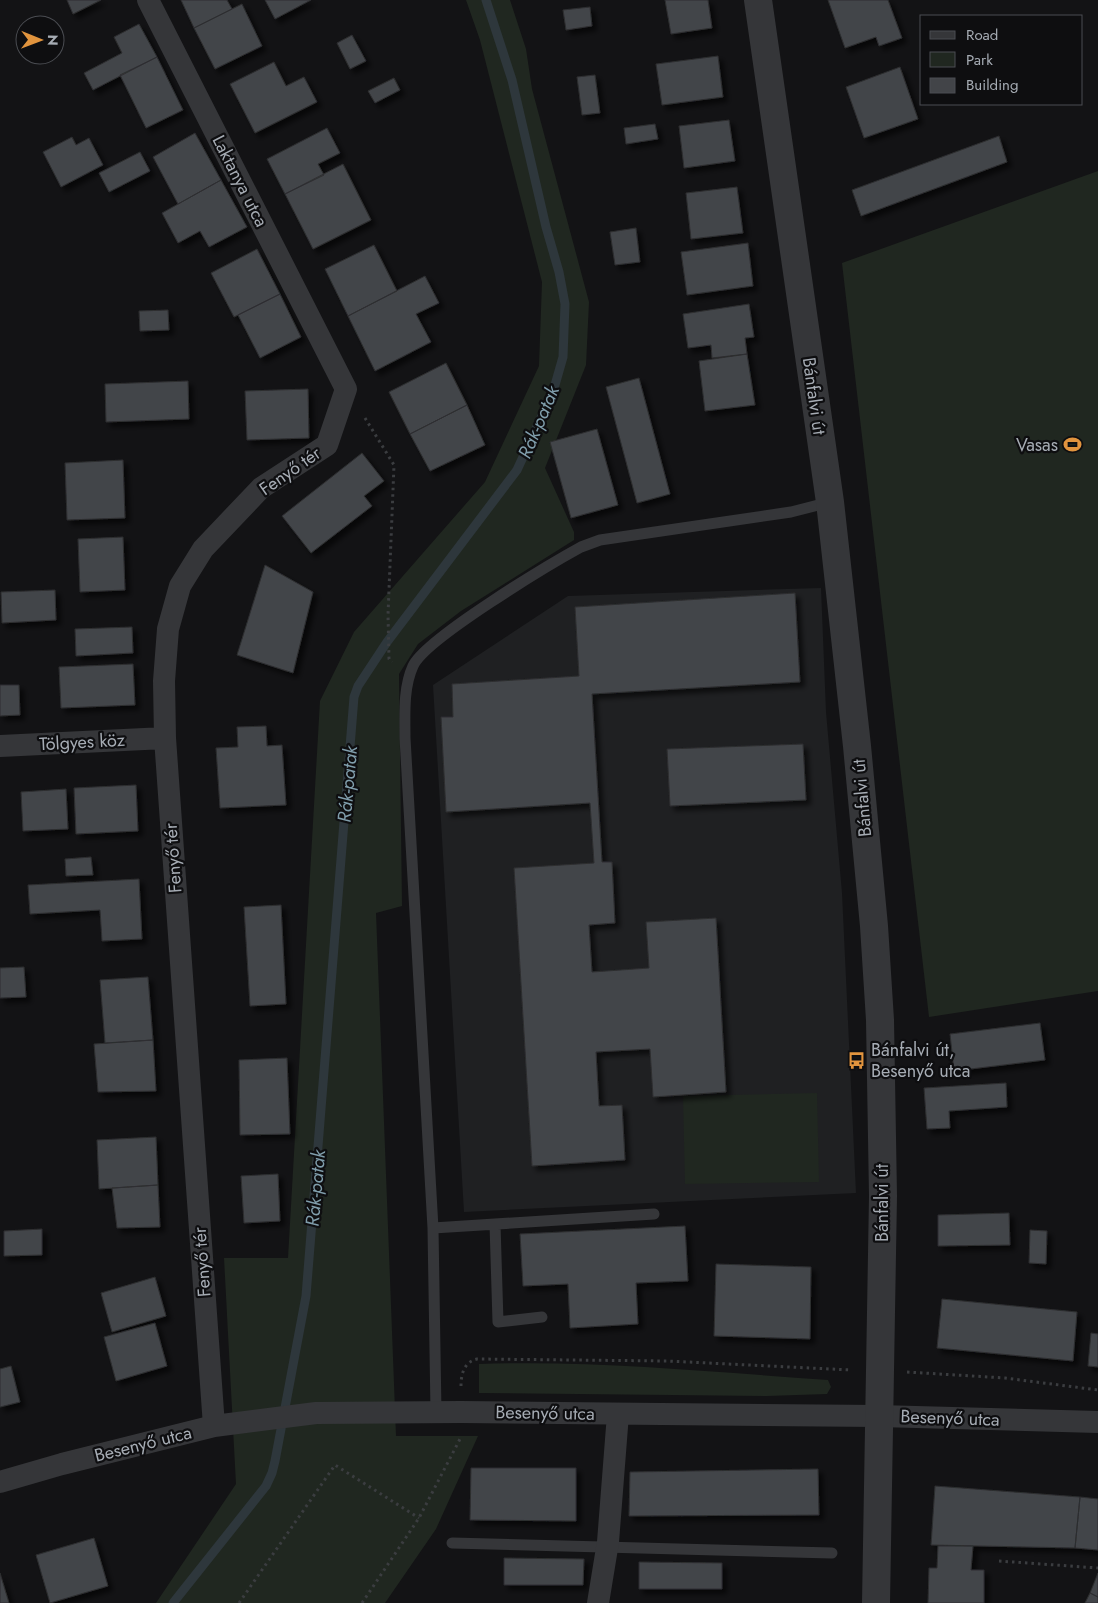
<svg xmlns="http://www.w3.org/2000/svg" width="1098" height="1603" font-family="Jost,sans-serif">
<defs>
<filter id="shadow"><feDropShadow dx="4.5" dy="4.5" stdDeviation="2.5" flood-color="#0009"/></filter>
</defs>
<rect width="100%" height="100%" fill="#131315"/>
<!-- built -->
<path fill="#1f2022" d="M821 588 826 712 842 893 856 1193 464 1212 433 685 568 596Z"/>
<!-- green -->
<path fill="#202720" d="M466 0H510L526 49 532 89 589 302 586 365 545 468 574 532V540L461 611 418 644 399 674 402 906 376 913 396 1436H478L436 1529 385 1603H156L236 1484 224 1258H288L320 701 354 632 485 482 539 366 542 282 480 40Z
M1098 171V991L929 1017 842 263Z
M817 1093 819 1182 685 1184 683 1096Z
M479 1364C595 1360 712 1372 828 1380L831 1387 827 1394 767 1396 479 1393Z"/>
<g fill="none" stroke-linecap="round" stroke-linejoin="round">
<!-- stream -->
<path stroke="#2e373c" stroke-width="9" d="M173 1603 266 1486 272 1473 275 1461 306 1296 354 697 358 686 387 642 517 470 553 392 563 357 565 304 559 272 546 227 512 80 486 0"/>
</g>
<!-- building -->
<path fill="#424448" stroke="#2d2e30" filter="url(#shadow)" d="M67 0H101L73 14Z
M181 0H227L232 9 194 28Z
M265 0H311L275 19Z
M665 0H708L712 28 671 34Z
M828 0H888L902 38 879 46 876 37 845 48Z
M242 4 262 46 215 69 194 28Z
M590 7 592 26 566 30 563 10Z
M139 24 157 57 93 90 84 73 122 53 114 37Z
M352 35 366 61 350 69 337 43Z
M718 56 723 97 662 105 656 64Z
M157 57 183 110 146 128 120 75Z
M274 62 286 86 304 77 317 102 255 133 230 84Z
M900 67 918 119 864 138 846 87Z
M595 75 600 113 582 115 577 77Z
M394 78 400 90 375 103 368 91Z
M729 120 735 161 684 168 679 126Z
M655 124 658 139 626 144 624 128Z
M327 128 340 153 318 164 324 175 285 194 267 159Z
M195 133 221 180 178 204 153 157Z
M999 136 1007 162 861 216 852 190Z
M72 137 76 145 89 138 103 165 61 187 43 152Z
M140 152 150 171 109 192 99 173Z
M343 164 371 220 313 249 285 194Z
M221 180 247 227 209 247 200 231 178 243 162 213Z
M737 187 743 233 691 239 686 193Z
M636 228 640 262 615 265 610 232Z
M748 243 753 286 687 295 681 252Z
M374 245 397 291 348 316 325 269Z
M257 249 280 294 234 317 211 273Z
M425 276 439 303 416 314 431 342 375 371 348 316Z
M280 294 301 337 260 358 238 315Z
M749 304 754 337 745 338 747 354 712 358 711 345 688 348 683 314Z
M168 310 169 330 140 331 139 311Z
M747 354 755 405 705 411 699 361Z
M446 363 467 405 410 434 389 392Z
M639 378 670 494 637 503 606 387Z
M188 381 189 419 106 422 105 384Z
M308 389 309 438 247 440 245 391Z
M467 405 485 445 430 471 410 434Z
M597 429 618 505 571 518 550 442Z
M362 453 384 481 364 496 372 506 311 553 282 516Z
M123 460 125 518 67 520 65 463Z
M123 537 125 590 80 592 78 539Z
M265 565 313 592 293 673 237 655Z
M55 590 56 620 2 623 1 592Z
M795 593 800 682 592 694 602 862H612L615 923 589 925 592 972 649 968 646 922 716 918 726 1092 653 1097 650 1049 596 1052 599 1106 622 1105 625 1160 532 1166 514 868 594 863 590 803 446 812 441 717H453L452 684 579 676 575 607Z
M132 627 133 653 76 656 75 629Z
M133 664 135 705 61 708 59 667Z
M0 685H19L20 715 0 716Z
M266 726 267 746 282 745 286 805 220 808 216 748 238 747 237 727Z
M803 744 806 800 670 806 667 749Z
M136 785 138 831 76 834 74 788Z
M66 789 68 829 23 831 21 792Z
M91 857 93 875 66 876 65 859Z
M139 879 142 939 102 941 100 910 30 914 28 885Z
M281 905 286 1004 250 1006 244 907Z
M24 967 26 997 0 998V968Z
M148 977 153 1040 105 1043 100 980Z
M1040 1023 1045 1060 954 1071 950 1034Z
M153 1040 156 1091 98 1092 94 1044Z
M287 1058 290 1134 240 1135 239 1060Z
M1006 1083 1007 1107 949 1111 950 1128 927 1129 924 1088Z
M156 1137 158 1185 99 1189 97 1140Z
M278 1174 280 1221 244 1223 241 1176Z
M158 1185 160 1227 117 1228 112 1188Z
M1009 1213 1010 1245 938 1246V1215Z
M685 1226 688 1281 636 1283 638 1324 570 1328 568 1284 523 1286 520 1234Z
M42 1229V1255L4 1256V1231Z
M1030 1230 1047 1231 1046 1264 1029 1263Z
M716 1264 811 1267 810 1339 714 1336Z
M155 1277 166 1316 112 1332 101 1293Z
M942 1299 1077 1312 1073 1361 937 1348Z
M155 1323 167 1366 116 1381 104 1337Z
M1091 1333 1098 1334V1367L1088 1366Z
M11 1366 20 1402 0 1407V1369Z
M471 1468H576V1521L470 1520Z
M818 1469 819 1515 629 1516 630 1472Z
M935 1486 1080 1497 1075 1548 931 1545Z
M1080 1497 1098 1499V1550L1075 1548Z
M94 1538 108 1586 50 1603 36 1555Z
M938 1546H973L971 1570H984V1603H928L929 1568H937Z
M504 1558 584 1559 583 1585H504Z
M639 1562 722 1563V1589H639Z
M0 1573 9 1603H0Z
M1098 1573V1597L1090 1593Z
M1090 1593 1098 1597V1603H1085Z"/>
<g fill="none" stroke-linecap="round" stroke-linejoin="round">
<!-- path -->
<path stroke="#3b3d40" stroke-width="3" stroke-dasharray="2.5 4" stroke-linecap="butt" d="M365 418 394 465 388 615 389 659 392 662
M907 1372 1005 1378 1098 1390
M461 1386C461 1374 464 1362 477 1359L667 1361 851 1370
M999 1561 1098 1568
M239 1603 335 1465 419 1518
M362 1603 419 1518 460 1439"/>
<!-- service -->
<path stroke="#353639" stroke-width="11" d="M495 1224 498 1322 542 1317
M433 1228 654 1214
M436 1412 433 1228 405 738C405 715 403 688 413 666 425 639 550 564 581 547L600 540 791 512 830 502
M452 1543 832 1553"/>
<!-- minor -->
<path stroke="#353639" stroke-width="22" d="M148 0 346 389 327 445 261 488 203 549 180 586 168 629 164 681 165 738 214 1426
M0 746 165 738
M0 1482 62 1464 214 1426 316 1413 461 1412 879 1416 1098 1422
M598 1603 608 1542 618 1414"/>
<!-- tertiary -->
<path stroke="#353639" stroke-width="28" d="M758 0 830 502 857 746 874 926 880 1020 883 1196 876 1603"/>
</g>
<!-- icons -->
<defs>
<symbol id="stadium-bare" viewBox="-9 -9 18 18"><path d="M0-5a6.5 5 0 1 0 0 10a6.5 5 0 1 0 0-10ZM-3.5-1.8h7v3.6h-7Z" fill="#e1943e" stroke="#0e0e10" stroke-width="2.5" paint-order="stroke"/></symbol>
<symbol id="bus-bare" viewBox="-9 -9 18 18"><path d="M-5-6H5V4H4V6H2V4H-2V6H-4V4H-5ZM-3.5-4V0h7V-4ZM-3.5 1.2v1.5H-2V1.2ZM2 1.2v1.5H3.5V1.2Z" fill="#e1943e" stroke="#0e0e10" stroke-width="2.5" paint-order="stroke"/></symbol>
</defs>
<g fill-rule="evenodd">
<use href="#stadium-bare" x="1060" y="432" width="25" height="25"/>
<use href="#bus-bare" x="844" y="1048" width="25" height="25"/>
</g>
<g text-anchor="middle" stroke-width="4.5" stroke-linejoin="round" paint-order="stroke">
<!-- street labels -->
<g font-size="18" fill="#a6acb4" stroke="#0e0e10">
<text transform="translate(240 181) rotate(63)" y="6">Laktanya utca</text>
<text transform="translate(814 396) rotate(82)" y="6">Bánfalvi út</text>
<text transform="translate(290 471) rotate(-35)" y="6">Fenyő tér</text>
<text transform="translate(82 742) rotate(-3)" y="6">Tölgyes köz</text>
<text transform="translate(862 798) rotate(-95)" y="6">Bánfalvi út</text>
<text transform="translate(173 858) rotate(-94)" y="6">Fenyő tér</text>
<text transform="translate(882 1203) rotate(-90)" y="6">Bánfalvi út</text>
<text transform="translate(202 1262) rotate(-94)" y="6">Fenyő tér</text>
<text transform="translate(545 1413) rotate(1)" y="6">Besenyő utca</text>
<text transform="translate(950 1418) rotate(2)" y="6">Besenyő utca</text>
<text transform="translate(143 1444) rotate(-14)" y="6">Besenyő utca</text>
</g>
<!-- poi labels -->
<g font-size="18" fill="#a6acb4" stroke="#0e0e10" text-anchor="end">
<text x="1058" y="451">Vasas</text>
<text x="871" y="1056" text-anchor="start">Bánfalvi út,<tspan x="871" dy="21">Besenyő utca</tspan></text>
</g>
<!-- water labels -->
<g font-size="19" font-style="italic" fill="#809eac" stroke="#0e0e10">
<text transform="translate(538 422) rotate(-67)" y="7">Rák-patak</text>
<text transform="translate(347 784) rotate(-85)" y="7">Rák-patak</text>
<text transform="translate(315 1188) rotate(-85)" y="7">Rák-patak</text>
</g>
</g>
<!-- legend -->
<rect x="920" y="15" width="162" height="90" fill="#0e0e10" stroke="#4b4d52"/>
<rect x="930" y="31" width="25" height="8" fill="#353639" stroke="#4b4d52"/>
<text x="966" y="40" font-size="15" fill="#a6acb4">Road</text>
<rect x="930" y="52" width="25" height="15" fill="#202720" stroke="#4b4d52"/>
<text x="966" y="65" font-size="15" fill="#a6acb4">Park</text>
<rect x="930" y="78" width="25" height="15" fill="#424448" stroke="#4b4d52"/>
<text x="966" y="90" font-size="15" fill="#a6acb4">Building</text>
<!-- north arrow -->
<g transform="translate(40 40) rotate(91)"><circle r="24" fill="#0e0e10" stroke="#4b4d52"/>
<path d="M0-4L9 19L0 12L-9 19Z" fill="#e1943e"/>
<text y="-8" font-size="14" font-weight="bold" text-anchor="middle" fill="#a6acb4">N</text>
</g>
</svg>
